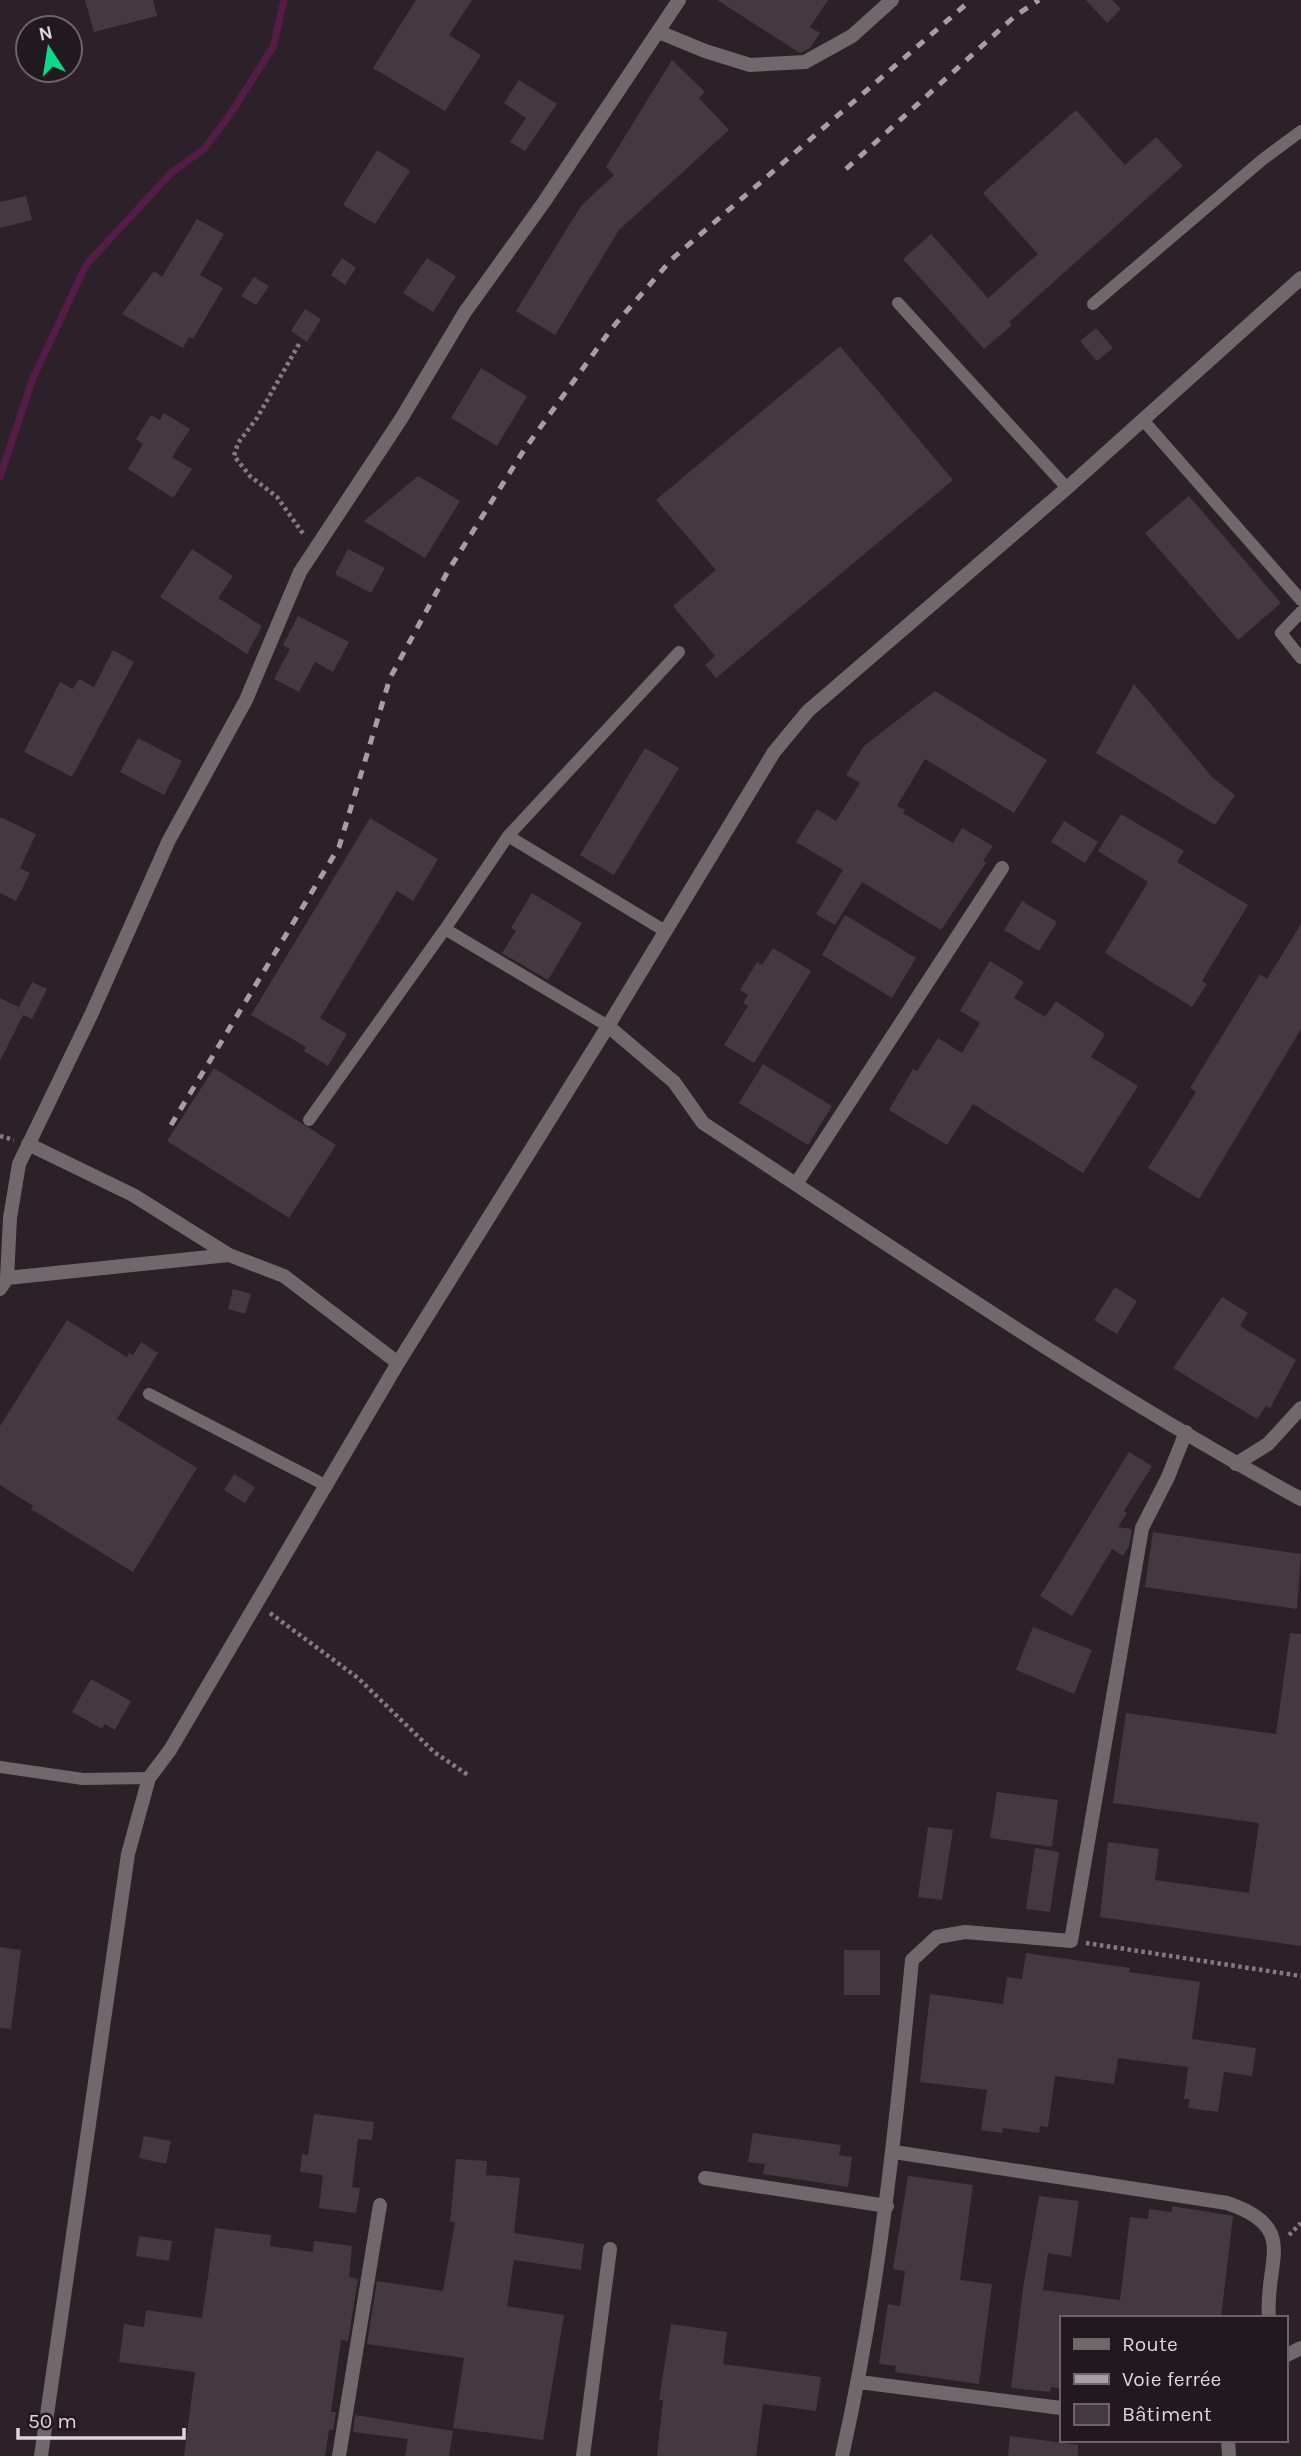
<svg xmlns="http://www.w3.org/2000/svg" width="1301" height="2456" font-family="Karla,sans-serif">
<rect width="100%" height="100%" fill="#2c2128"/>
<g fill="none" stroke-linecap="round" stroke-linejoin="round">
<!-- stream -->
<path stroke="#561c48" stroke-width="7" d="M0 477 33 378 86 265 171 173 204 149 229 116 273 47 284 0"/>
</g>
<!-- building -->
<path fill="#453941" d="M85 0H153L157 16 94 32Z
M416 0H472L449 35 481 55 445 111 373 68Z
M717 0H828L810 27 820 33 810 48 800 53Z
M1086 0H1112L1121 9 1107 23Z
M672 60 705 92 699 98 729 130 619 230 555 335 516 311 581 206 614 175 606 167Z
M519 80 557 104 525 151 510 142 526 118 504 103Z
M1076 110 1125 165 1156 137 1183 166 1009 322 1012 325 984 349 903 259 931 234 988 298 1038 254 983 193Z
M377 150 410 171 375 224 343 205Z
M26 196 32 220 0 228V202Z
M197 219 224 234 200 275 223 288 193 339 189 337 183 348 122 314 154 271 162 277Z
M342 258 356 268 345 285 331 275Z
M427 258 456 276 433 312 403 293Z
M254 277 269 286 256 305 241 296Z
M305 309 321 319 307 342 291 331Z
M1096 328 1113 348 1097 361 1080 341Z
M840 346 953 480 716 678 705 665 715 656 673 606 716 570 656 500Z
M481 368 527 396 497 446 451 418Z
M164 413 190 429 172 457 192 469 173 498 128 469 143 444 136 439 151 415 160 420Z
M418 476 460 501 425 558 364 521Z
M1189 496 1281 603 1238 640 1145 533Z
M192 549 233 576 218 598 262 626 247 654 160 597Z
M348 549 385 568 371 593 335 574Z
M298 616 349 642 333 672 315 662 299 692 274 679 290 649 283 645Z
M113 650 134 662 72 777 24 752 60 682 73 689 79 679 94 687Z
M1134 684 1212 777 1235 795 1215 825 1096 753Z
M935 691 1047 760 1014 813 925 759 897 806 905 810 903 813 953 843 962 828 993 846 983 861 986 863 941 930 862 882 835 925 816 914 843 870 796 842 817 809 836 821 860 783 846 775 864 746Z
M138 738 182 761 164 795 120 772Z
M645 748 679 768 614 875 580 855Z
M1121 814 1184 851 1177 862 1248 905 1202 981 1207 984 1192 1007 1105 953 1148 882 1098 851Z
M0 817 36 834 20 868 30 873 16 901 0 893Z
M370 818 438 859 413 901 397 891 320 1018 347 1034 328 1066 304 1051 306 1047 251 1015Z
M1064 821 1098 842 1085 863 1051 842Z
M532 893 582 923 548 980 502 953 516 931 511 928Z
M1022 901 1057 922 1039 951 1004 930Z
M845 915 916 958 892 998 822 955Z
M1301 924V1029L1199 1199 1148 1168 1196 1092 1190 1088 1260 974 1267 979Z
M773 948 811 971 754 1063 724 1045 748 1006 743 1003 748 995 740 990 757 962 762 965Z
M990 961 1024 982 1014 998 1045 1017 1056 1001 1105 1034 1091 1057 1138 1086 1083 1173 973 1104 947 1145 889 1110 913 1069 917 1071 938 1038 962 1053 980 1023 960 1011Z
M32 982 47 989 32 1019 23 1015 0 1061V998L19 1007Z
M763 1064 832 1106 808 1145 739 1103Z
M214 1068 336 1145 289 1218 167 1141Z
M1115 1287 1137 1301 1117 1334 1094 1320Z
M233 1289 251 1294 245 1314 228 1309Z
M1222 1297 1248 1313 1240 1326 1296 1360 1270 1408 1266 1406 1257 1419 1173 1368Z
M67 1320 127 1357 129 1353 133 1355 141 1342 158 1353 117 1419 197 1468 133 1572 31 1509 33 1506 0 1485V1426Z
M1129 1452 1152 1466 1124 1511 1127 1513 1118 1527 1132 1529 1129 1546 1123 1556 1112 1549 1072 1616 1040 1596Z
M234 1474 255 1487 245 1503 224 1490Z
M1153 1532 1301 1554 1297 1609 1145 1587Z
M1033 1627 1092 1650 1074 1694 1016 1670Z
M1290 1633 1301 1634V1946L1100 1917 1108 1842 1159 1849 1155 1880 1249 1893 1259 1823 1113 1803 1126 1713 1276 1734Z
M91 1679 131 1701 115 1730 105 1724 102 1729 72 1712Z
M997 1792 1058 1800 1052 1847 990 1838Z
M928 1827 953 1830 942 1900 918 1897Z
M1035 1848 1059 1852 1050 1912 1026 1909Z
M0 1947 21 1950 11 2029 0 2028Z
M844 1950H880V1995H844Z
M1026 1953 1130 1968 1129 1972 1200 1982 1192 2039 1256 2048 1252 2076 1224 2072 1218 2112 1188 2108 1190 2099H1184L1188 2067 1118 2058 1114 2084 1055 2076 1048 2127 1040 2126 1039 2133 1003 2128 1002 2133 981 2130 987 2090 920 2082 930 1994 1003 2004 1007 1977 1022 1979Z
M314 2114 374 2122 372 2140 358 2139 352 2187 360 2188 356 2213 319 2208 323 2175 300 2172 302 2154 308 2155Z
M753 2133 841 2145 839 2155 852 2157 848 2187 763 2174 765 2164 748 2162Z
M144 2136 171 2141 166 2164 139 2158Z
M456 2159 487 2161 486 2175 520 2178 514 2233 584 2244 581 2270 514 2260 507 2306 564 2315 543 2440 453 2428 464 2358 367 2344 377 2281 443 2291 455 2222H450Z
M908 2176 973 2185 960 2280 992 2284 979 2384 895 2372 896 2366 879 2364 888 2304 900 2306 905 2271 893 2269Z
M1039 2196 1079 2201 1071 2257 1048 2253 1043 2290 1120 2300 1130 2217 1148 2219 1149 2209 1172 2212V2206L1233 2216 1221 2318H1061V2389L1051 2387 1050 2392 1011 2388 1023 2288Z
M215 2228 271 2235 270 2246 313 2252 314 2241 352 2246 349 2277 358 2279 348 2341 341 2340 331 2412H336L333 2430H329L325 2456H184L195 2372 119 2362 124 2324 144 2327 146 2310 202 2318Z
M139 2236 172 2241 169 2261 136 2256Z
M671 2324 727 2332 723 2364 821 2377 816 2411 763 2404 756 2456H657L663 2400H659Z
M355 2415 453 2431 449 2456H405L408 2439 353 2432Z
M1010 2436 1078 2445V2456H1008Z"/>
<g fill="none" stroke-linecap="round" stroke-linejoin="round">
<!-- path -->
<path stroke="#847b81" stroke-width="4.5" stroke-dasharray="3.5 3.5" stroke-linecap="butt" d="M299 344 257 418 238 443 234 456 250 476 277 497 304 535
M0 1136 14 1140
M270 1613 358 1678 434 1752 468 1775
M1086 1943 1301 1976
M1289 2235 1301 2223"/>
<!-- service -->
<path stroke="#6f696c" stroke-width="12" d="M898 303 1067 488
M1093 304 1262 160 1301 131
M1143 420 1301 600
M1301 612 1281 633 1301 658
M508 836 665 931
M445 929 608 1026
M309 1120 445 929 508 836 679 652
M149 1394 327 1486
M0 1767 83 1779 149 1778"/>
<!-- minor -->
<path stroke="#6f696c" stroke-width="14" d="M659 32 705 51 750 65 805 62 852 36 892 0
M608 1026 674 1082 703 1123C900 1252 1095 1387 1301 1499
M28 1144 133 1195 229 1255 284 1276 398 1363
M796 1184 1002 868
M7 1278 229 1255
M0 1289 7 1278 10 1218 19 1164 91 1015 169 840 246 700 300 572 401 419 465 312 544 202 679 0
M1236 1464 1268 1444 1301 1408
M894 2152 1227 2203C1301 2228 1264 2261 1269 2318
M705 2178 887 2206
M1285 2356 1301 2348
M859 2382 1061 2408
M1228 2440 1229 2456
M41 2456 128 1854 149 1778 170 1750 398 1363 608 1026 774 752 808 711 1067 488 1301 278
M339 2456 380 2205
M583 2456 610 2249
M842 2456C879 2292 896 2127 912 1960L937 1937 965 1932 1071 1941 1142 1528 1168 1477 1186 1432"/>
<!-- rail -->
<path stroke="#a79ea3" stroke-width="5" stroke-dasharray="9 9" stroke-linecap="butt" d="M846 169 1015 16 1039 0
M171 1125 339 847 390 678 448 571 524 450 612 328 672 259 971 0"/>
</g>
<!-- legend -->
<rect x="1060" y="2316" width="228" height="126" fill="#22181f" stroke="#6d646a" stroke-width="2"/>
<rect x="1074" y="2339" width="35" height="10" fill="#6f696c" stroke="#6d646a" stroke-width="2"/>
<text x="1122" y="2351" font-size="21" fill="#ded6db">Route</text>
<rect x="1074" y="2374" width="35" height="10" fill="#a79ea3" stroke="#6d646a" stroke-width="2"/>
<text x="1122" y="2386" font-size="21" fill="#ded6db">Voie ferrée</text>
<rect x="1074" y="2404" width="35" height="21" fill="#453941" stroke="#6d646a" stroke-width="2"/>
<text x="1122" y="2421" font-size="21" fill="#ded6db">Bâtiment</text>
<!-- north arrow -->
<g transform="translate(49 49) rotate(348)"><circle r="33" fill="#22181f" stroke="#6d646a" stroke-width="2"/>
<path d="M0-5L12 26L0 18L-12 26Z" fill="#0cd98a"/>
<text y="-10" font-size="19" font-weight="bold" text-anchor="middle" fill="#ded6db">N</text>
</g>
<!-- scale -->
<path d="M18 2428v10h166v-10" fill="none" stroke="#ded6db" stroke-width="3.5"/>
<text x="28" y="2428" font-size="21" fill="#ded6db" stroke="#22181f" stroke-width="5" paint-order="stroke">50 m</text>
</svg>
